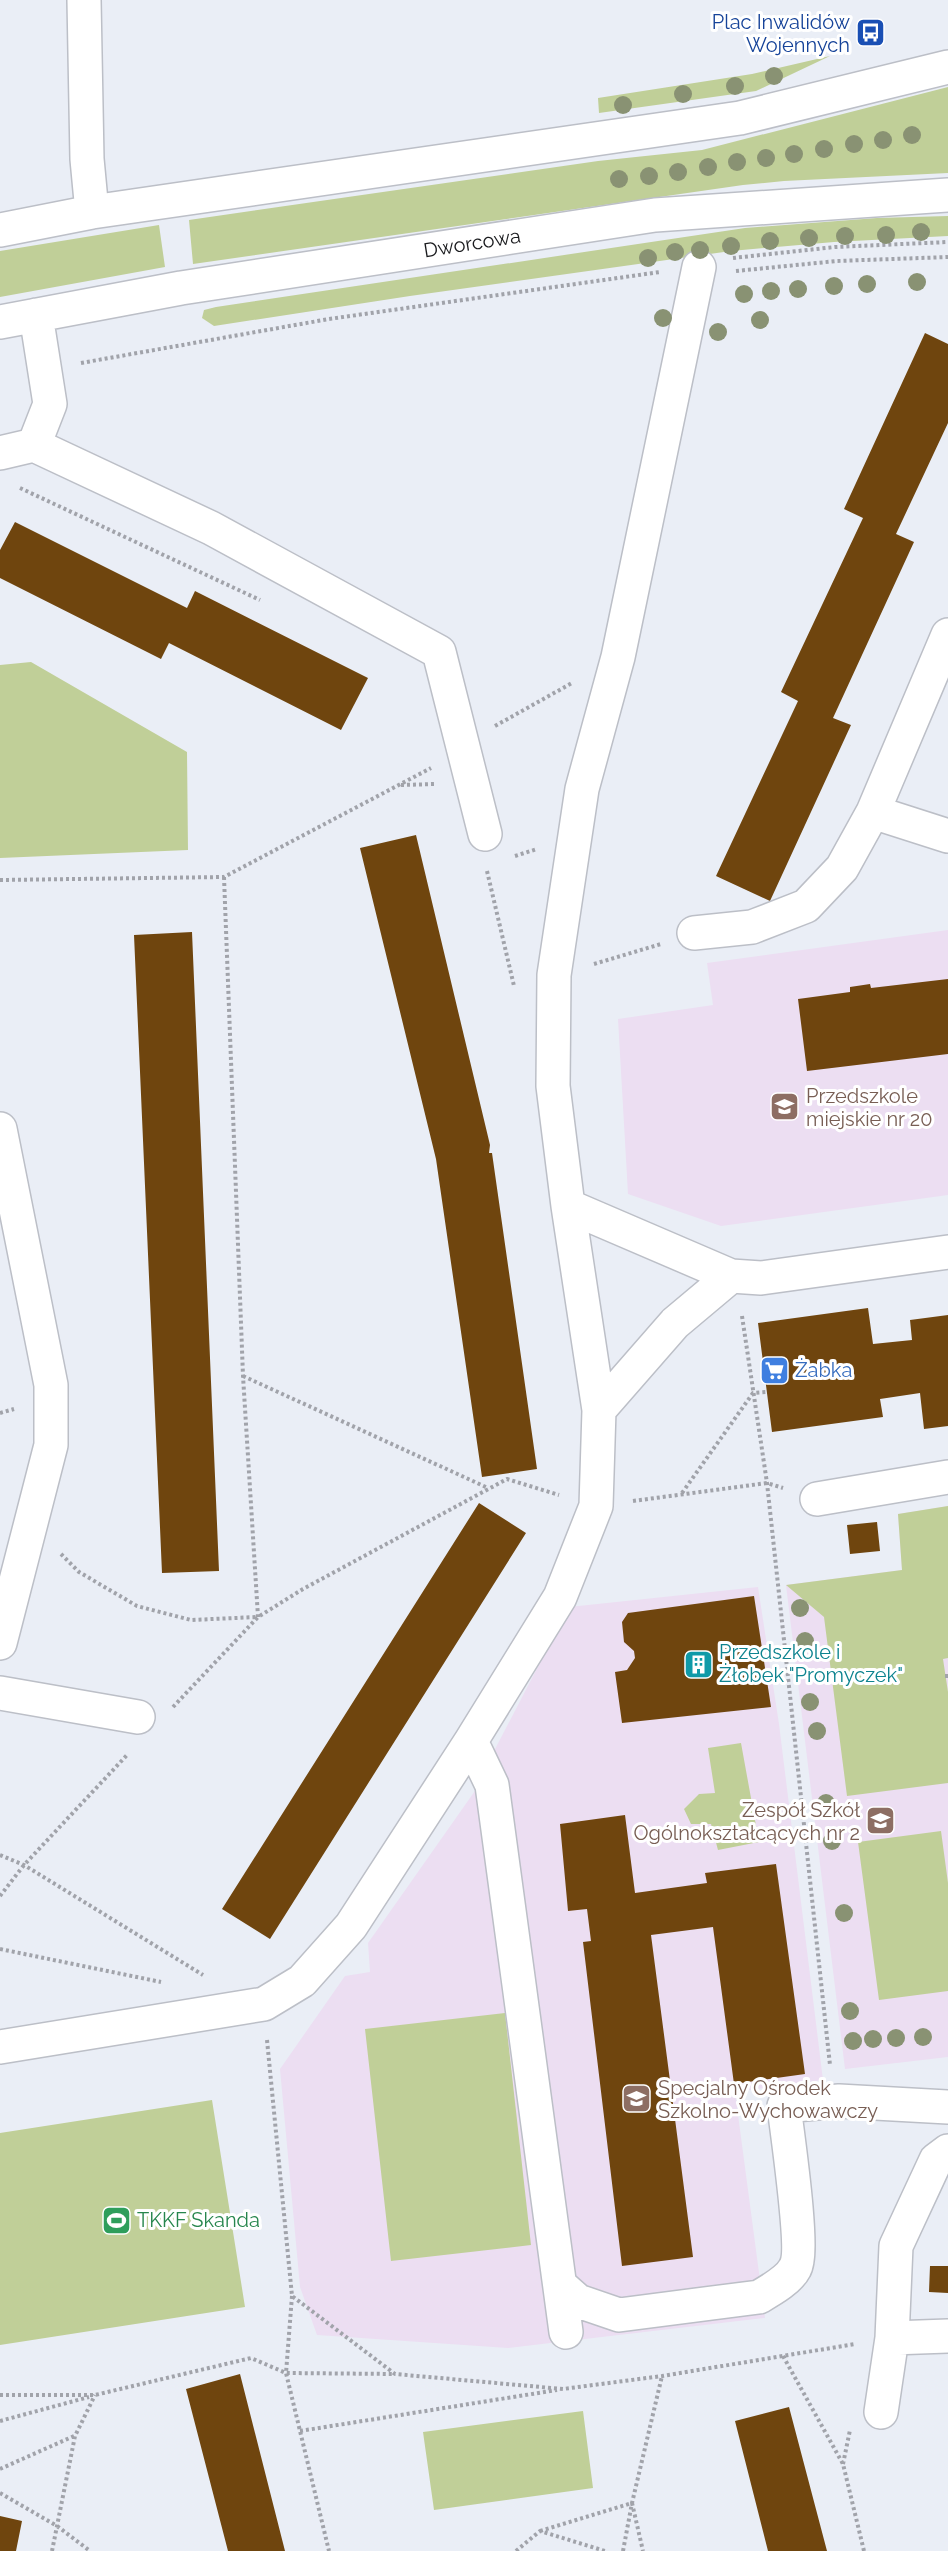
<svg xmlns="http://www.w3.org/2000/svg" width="948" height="2551" font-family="Raleway,sans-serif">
<rect width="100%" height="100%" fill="#eaeef6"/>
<!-- education -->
<path fill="#ecdef2" d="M948 930V1195L721 1226 628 1194 618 1019 713 1005 707 963Z
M948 1506V2057L845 2069 786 1585 902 1570 898 1514Z
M758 1587 779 1724 823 2080 735 2092 765 2318 508 2348 317 2335 300 2287 280 2069 345 1976 370 1972 368 1943 477 1788 504 1787 501 1763 493 1753 569 1607Z"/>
<!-- green -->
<path fill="#c0cf98" d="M830 56 756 91 599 113 598 98 752 74Z
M948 87V173L784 181 743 185 193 264 189 220 598 161 702 150Z
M948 216V236L834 242 731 251 410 296 214 326 202 318 204 310 216 307 745 228 877 218Z
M159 225 165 267 0 297V251Z
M31 662 187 752 188 850 0 858V665Z
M948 1506V1658L943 1659 948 1692V1783L847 1796 824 1617 786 1585 902 1570 898 1514Z
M741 1743 759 1842 718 1850 711 1824H691L684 1809 699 1794 715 1793 708 1748Z
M941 1831 948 1883V1991L879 2000 858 1842Z
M505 2013 531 2245 391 2261 365 2029Z
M212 2100 245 2307 0 2345V2133Z
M583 2411 593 2488 434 2510 423 2432Z"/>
<!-- building -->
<path fill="#6f450e" d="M925 333 948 344V423L896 534 914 542 833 718 851 725 770 901 716 876 798 701 781 692 863 518 844 509Z
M15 522 187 608 195 591 368 678 341 730 169 643 161 659 0 578V550Z
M416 835 490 1145 489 1153H492L537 1469 482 1477 436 1159 360 848Z
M192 932 219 1571 162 1573 134 935Z
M948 979V1054L807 1071 798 999 850 992V987L870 984 871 988Z
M868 1308 873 1344 912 1340 910 1320 948 1315V1426L924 1429 920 1393 880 1399 883 1417 772 1432 758 1323Z
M479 1503 526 1533 270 1939 222 1909Z
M877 1522 880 1551 850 1554 847 1525Z
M754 1596 771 1707 622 1723 615 1672 627 1670 635 1658 634 1651 624 1642 622 1622 628 1613Z
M625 1815 635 1893 707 1883 705 1873 776 1864 805 2074 734 2084 713 1927 651 1935 693 2257 622 2266 583 1942 591 1941 587 1909 568 1911 560 1824Z
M930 2266H948V2293L929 2292Z
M240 2374 285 2551H228L186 2389Z
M789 2407 827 2551H768L735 2421Z
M0 2516 22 2521 16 2551H0Z"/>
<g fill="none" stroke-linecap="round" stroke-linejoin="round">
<defs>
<path id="minor" d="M84 0 87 159 92 212
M0 230 92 212 740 118 948 67
M0 322 181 288 655 215 948 195
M34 445 50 404 36 315
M0 453 34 445 211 528 439 652 485 834
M873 812 948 836
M694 933 752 927 806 906 842 868 873 812 948 635
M0 1129 51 1385V1445L0 1643
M568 1206 731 1276 761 1278 948 1252
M599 1410 675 1323 731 1276
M817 1499 948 1477
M0 1693 138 1717
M471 1741 492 1785 566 2332
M0 2047 264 2004 302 1981 351 1926 471 1741 560 1597 596 1506 599 1410 568 1206 553 1086 554 975 582 789 618 657 699 267
M560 2285 578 2301 619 2315 759 2297C771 2290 789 2280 795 2268 805 2251 787 2132 784 2106L839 2101 948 2107
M892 2338 948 2336
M881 2412 892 2338 896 2246 936 2160 948 2151"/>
</defs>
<!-- minor casing -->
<use href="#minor" stroke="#bcbfc7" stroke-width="36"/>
<!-- path -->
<path stroke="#a1a3aa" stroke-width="4" stroke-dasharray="3 3" stroke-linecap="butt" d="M733 258 835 247 948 242
M736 271 837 261 948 257
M81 363 329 319 660 272
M20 488 260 600
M495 726 572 683
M401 785 435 784
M515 856 537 849
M487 871 514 986
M224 877 243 1376 258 1617
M0 880 224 877 431 768
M594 964 661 944
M742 1316 767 1483 830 2065
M243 1376 488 1488
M0 1413 14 1409
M682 1493 753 1393 767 1392
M633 1501 767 1483 783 1488
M61 1554 79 1572 137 1606 191 1620 257 1617
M945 1676H948
M173 1707 258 1617 303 1589 507 1479 559 1495
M0 1855 24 1865 203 1975
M0 1896 24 1865 128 1754
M0 1949 161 1982
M267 2040 292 2296 395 2374 563 2389 662 2376 855 2344
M292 2296 286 2373 394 2374
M783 2356 843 2464 864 2551
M0 2395H95L251 2358 286 2373 329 2551
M0 2421 89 2397
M300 2431 557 2390
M843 2464 850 2430
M0 2469 74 2436
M0 2493 57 2526 90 2551
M540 2531 632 2503 643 2551
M52 2551 75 2436 95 2395
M516 2551 540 2531 605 2551
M623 2551 632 2503 662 2376"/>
<!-- minor -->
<use href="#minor" stroke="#fff" stroke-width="33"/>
</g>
<!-- trees -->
<g fill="#899273">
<circle cx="774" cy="76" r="9"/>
<circle cx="735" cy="86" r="9"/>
<circle cx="683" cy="94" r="9"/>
<circle cx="623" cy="105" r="9"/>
<circle cx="912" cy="135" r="9"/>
<circle cx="883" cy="140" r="9"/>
<circle cx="854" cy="144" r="9"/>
<circle cx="824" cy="149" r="9"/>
<circle cx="794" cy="154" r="9"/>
<circle cx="766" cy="158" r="9"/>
<circle cx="737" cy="162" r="9"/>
<circle cx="708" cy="167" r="9"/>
<circle cx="678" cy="172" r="9"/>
<circle cx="649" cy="176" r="9"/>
<circle cx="619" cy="179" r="9"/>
<circle cx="921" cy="232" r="9"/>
<circle cx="886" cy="235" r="9"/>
<circle cx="845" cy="236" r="9"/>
<circle cx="809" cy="238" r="9"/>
<circle cx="770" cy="241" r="9"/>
<circle cx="731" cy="246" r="9"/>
<circle cx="700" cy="250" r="9"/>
<circle cx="675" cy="252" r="9"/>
<circle cx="648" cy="258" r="9"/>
<circle cx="917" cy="282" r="9"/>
<circle cx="867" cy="284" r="9"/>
<circle cx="834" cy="286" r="9"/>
<circle cx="798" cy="289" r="9"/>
<circle cx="771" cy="291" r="9"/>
<circle cx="744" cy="294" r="9"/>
<circle cx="663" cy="318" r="9"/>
<circle cx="760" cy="320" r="9"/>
<circle cx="718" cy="332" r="9"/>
<circle cx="800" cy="1608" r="9"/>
<circle cx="805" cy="1641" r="9"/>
<circle cx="810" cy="1702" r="9"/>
<circle cx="817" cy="1731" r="9"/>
<circle cx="826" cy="1803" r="9"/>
<circle cx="832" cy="1841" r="9"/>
<circle cx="844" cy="1913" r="9"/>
<circle cx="850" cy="2011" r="9"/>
<circle cx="923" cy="2037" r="9"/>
<circle cx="896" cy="2038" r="9"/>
<circle cx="873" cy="2039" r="9"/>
<circle cx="853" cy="2041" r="9"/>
</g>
<!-- icons -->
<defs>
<symbol id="bus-square" viewBox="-11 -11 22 22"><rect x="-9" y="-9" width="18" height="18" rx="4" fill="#1a4fb4" stroke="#fff"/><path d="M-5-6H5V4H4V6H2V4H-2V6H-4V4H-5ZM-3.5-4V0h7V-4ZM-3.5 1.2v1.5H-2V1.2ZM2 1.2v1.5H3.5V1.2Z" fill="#fff"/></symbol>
<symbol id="school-square" viewBox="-11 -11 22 22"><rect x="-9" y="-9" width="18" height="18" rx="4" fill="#8d6e63" stroke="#fff"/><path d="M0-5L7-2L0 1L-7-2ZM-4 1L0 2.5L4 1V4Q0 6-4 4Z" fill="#fff"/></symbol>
<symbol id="supermarket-square" viewBox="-11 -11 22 22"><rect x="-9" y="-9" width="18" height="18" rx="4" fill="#3f7fe0" stroke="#fff"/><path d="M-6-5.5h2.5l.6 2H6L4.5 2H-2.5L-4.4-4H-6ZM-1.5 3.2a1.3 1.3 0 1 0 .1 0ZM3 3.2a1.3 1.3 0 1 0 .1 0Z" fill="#fff"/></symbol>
<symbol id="building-square" viewBox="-11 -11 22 22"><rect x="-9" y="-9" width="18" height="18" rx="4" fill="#0f9aa8" stroke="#fff"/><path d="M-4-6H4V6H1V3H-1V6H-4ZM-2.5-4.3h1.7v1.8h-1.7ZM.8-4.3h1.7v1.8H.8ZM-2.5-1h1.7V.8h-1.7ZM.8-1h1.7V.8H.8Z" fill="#fff"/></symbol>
<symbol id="stadium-square" viewBox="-11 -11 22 22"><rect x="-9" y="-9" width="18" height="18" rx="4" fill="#2e9e5b" stroke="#fff"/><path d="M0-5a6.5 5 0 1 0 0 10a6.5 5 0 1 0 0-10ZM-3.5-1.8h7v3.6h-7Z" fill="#fff"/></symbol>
</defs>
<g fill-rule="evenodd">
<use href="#bus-square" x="854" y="16" width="33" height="33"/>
<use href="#school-square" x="768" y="1090" width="33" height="33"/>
<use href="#supermarket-square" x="758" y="1354" width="33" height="33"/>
<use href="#building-square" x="682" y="1648" width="33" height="33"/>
<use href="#school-square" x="864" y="1804" width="33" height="33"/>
<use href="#school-square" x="620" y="2082" width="33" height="33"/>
<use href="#stadium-square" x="100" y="2204" width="33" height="33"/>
</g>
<g text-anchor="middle" stroke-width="6" stroke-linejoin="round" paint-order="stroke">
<!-- transit labels -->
<g font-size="20" fill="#164399" stroke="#fff" text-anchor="end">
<text x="850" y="29">Plac Inwalidów<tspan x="850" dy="23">Wojennych</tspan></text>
</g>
<!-- street labels -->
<g font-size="20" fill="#191a1d" stroke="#fff">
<text transform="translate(472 243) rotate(-9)" y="7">Dworcowa</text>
</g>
<!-- education labels -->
<g font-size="20" fill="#785e54" stroke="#fff" text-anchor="start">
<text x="806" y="1103">Przedszkole<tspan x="806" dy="23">miejskie nr 20</tspan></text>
<text x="860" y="1817" text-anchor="end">Zespół Szkół<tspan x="860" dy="23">Ogólnokształcących nr 2</tspan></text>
<text x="658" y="2095">Specjalny Ośrodek<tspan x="658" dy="23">Szkolno-Wychowawczy</tspan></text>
</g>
<!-- shop labels -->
<g font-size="20" fill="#366cbe" stroke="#fff" text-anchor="start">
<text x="795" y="1377">Żabka</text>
</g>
<!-- culture labels -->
<g font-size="20" fill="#0d838f" stroke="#fff" text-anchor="start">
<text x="719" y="1659">Przedszkole i<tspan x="719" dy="23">Żłobek "Promyczek"</tspan></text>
</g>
<!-- leisure labels -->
<g font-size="20" fill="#27864d" stroke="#fff" text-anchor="start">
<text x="137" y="2227">TKKF Skanda</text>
</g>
</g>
</svg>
